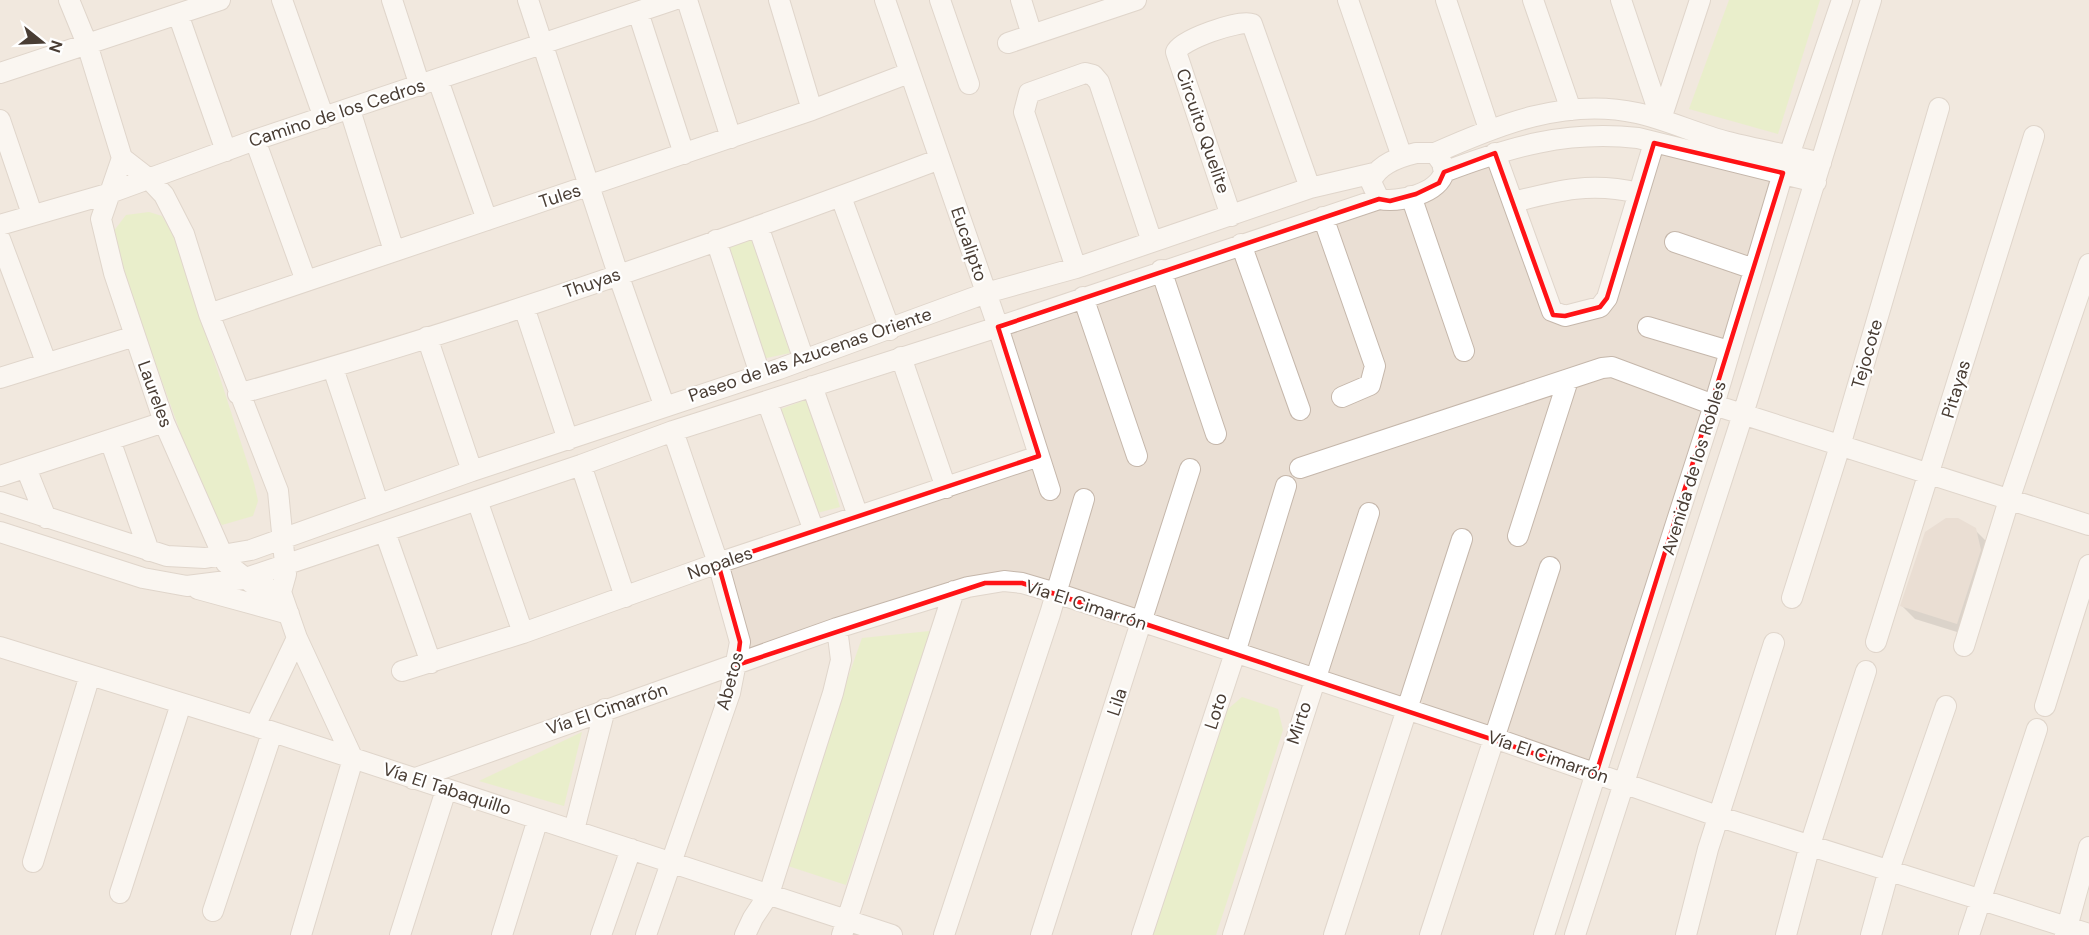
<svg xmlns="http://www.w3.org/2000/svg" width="2089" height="935" font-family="'DM Sans',sans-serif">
<rect width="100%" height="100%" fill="#f5eee6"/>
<!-- residential -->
<path fill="#eadfd4" d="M0 0H2089V935H0Z"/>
<!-- green -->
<path fill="#daeeaa" d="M1729 0H1820L1778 134 1689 109Z
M149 212 162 216 175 239 254 483 258 501 253 516 222 525 207 506 114 248 113 232 126 215Z
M753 239 790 353 762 359 727 248Z
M808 399 840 507 817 513 781 409Z
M930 631 846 885 788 866 820 757 862 638Z
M1242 697 1278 709 1283 730 1216 935H1150L1221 715Z
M582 732 564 806 479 781Z"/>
<!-- shadow -->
<path fill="#0003" d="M1975 530 1988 543 1970 636 1915 619 1902 606Z"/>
<!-- building -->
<path fill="#dbcabd" d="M1946 518H1958L1976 528 1981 550 1957 624 1900 606 1925 532Z"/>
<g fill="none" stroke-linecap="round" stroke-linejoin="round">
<defs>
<path id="minor" d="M69 0 87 44 122 158 149 179 164 195 184 234 209 314 278 491 286 574 281 592 297 638 353 759 301 935
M282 0 324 118
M392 0 420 86
M528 0 618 274 664 405
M687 0 731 138
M779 0 812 110
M885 0 998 327 1050 490
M940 0 969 84
M1021 0 1032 35
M1348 0 1402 157
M1446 0 1489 129
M1533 0 1571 110
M1621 0 1661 119
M638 12 684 154
M178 14 226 151
M1008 43 1136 0
M0 73 220 0
M438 80 487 220
M350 110 394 251
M1661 119 1700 0
M0 120 32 214
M255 140 306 281
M1416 153H1435L1442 163 1444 172C1438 194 1398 203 1379 199L1371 182C1377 165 1399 157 1416 153Z
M1435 153C1498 125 1566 97 1637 113 1668 120 1697 134 1728 142 1759 150 1790 155 1821 163
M1495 153 1552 311 1565 316 1600 307 1607 298 1654 143
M122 158 101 219 114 273 164 422 226 563 254 585 281 592
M1444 172C1510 147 1566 130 1638 138L1816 182
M1411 196 1464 351
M841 197 890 330
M1514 202C1559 190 1592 182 1638 193
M1231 216 1176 52C1180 40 1240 19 1252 24L1310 188
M1323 217 1375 366 1370 385 1342 397
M0 225 107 194 255 140 673 0
M758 226 804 360
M0 239 46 362
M716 240 760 374
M1675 242 1754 269
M1241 244 1300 410
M1076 268 1024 112 1029 93 1085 73 1093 75 1099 82 1152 242
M1161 270 1216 434
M1083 297 1137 456
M524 307 568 440
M209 314 812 110 909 73
M1648 327 1729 351
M427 337 472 471
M901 357 946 488
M333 368 378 503
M0 378 135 336
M812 386 858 516
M238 394C476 328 710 246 940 159
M767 401 814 531
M110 440 149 551
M581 465 625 597
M26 468 46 518
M1300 468 1602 368 1612 367 1714 405 2089 525
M0 476 164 422
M477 500 523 633
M0 502 167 556 205 558 251 550 472 471 779 369 986 293 1076 268 1310 188 1374 173
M0 532 143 578 187 586 243 579 581 465 673 431 998 327 1379 199
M385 532 431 663
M1518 536 1568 380
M198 589 289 614
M1792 598 1840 446 1939 108
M1876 642 2034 136
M1964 646 2009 500 2089 264
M0 647 255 726 892 935
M402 671 523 633 718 563 1039 456
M2045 706 2089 565
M255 726 297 638
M413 779 837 628 968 587 1004 581 1022 583 1056 593 1494 738 1720 817 2089 934
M574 830 605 709
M33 862 90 675
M120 893 181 704
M213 911 272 733
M400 935 446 790
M502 935 538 819
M601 935 631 849
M646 935 730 693 740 642 718 563 673 431
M745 935 753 918 769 894 833 693 841 660 837 628
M842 935 954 591
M944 935 1050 614 1084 499
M1041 935 1190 469
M1142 935 1235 653 1286 486
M1233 935 1369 513
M1334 935 1462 539
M1430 935 1550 567
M1544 935 1714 405 1783 173 1842 0
M1575 935 1743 414 1871 0
M1686 935 1708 849 1774 643
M1786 935 1810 845 1866 671
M1871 935 1889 870 1946 706
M1969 935 2037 729
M2065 935 2089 847"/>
</defs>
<!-- minor casing -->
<use href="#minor" stroke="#c5b7ab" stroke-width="22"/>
<!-- minor -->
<use href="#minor" stroke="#fff" stroke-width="20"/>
</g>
<!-- marked area -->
<path d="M0 0H2089V935H0ZM1654 143 1783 173 1596 774 1022 583H985L737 665 740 642 718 563 1039 456 998 327 1379 199 1390 201 1416 194 1439 183 1444 172 1495 153 1553 315 1565 316 1600 307 1607 298Z" fill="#f5eee6" fill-opacity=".55" fill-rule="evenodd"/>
<path fill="none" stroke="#ff1316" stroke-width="4.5" stroke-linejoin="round" d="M1654 143 1783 173 1596 774 1022 583H985L737 665 740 642 718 563 1039 456 998 327 1379 199 1390 201 1416 194 1439 183 1444 172 1495 153 1553 315 1565 316 1600 307 1607 298Z"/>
<g text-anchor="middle" stroke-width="4.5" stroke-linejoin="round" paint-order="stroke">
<!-- street labels -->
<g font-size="18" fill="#493d34" stroke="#fff">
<text transform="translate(337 113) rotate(-18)" y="6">Camino de los Cedros</text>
<text transform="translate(1203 131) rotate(71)" y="6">Circuito Quelite</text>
<text transform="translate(560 196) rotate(-18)" y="6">Tules</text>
<text transform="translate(969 244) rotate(71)" y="6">Eucalipto</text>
<text transform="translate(592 283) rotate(-19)" y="6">Thuyas</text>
<text transform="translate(1867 354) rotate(-74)" y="6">Tejocote</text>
<text transform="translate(810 355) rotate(-19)" y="6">Paseo de las Azucenas Oriente</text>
<text transform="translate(1956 389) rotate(-73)" y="6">Pitayas</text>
<text transform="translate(155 394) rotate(70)" y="6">Laureles</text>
<text transform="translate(1694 468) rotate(-73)" y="6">Avenida de los Robles</text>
<text transform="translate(720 563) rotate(-19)" y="6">Nopales</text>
<text transform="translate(1086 605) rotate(18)" y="6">Vía El Cimarrón</text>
<text transform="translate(730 681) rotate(-75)" y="6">Abetos</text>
<text transform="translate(1117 702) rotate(-72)" y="6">Lila</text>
<text transform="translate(607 709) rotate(-19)" y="6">Vía El Cimarrón</text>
<text transform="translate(1216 711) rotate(-72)" y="6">Loto</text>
<text transform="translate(1299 723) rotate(-72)" y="6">Mirto</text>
<text transform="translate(1548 757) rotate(19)" y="6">Vía El Cimarrón</text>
<text transform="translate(447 789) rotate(18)" y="6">Vía El Tabaquillo</text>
</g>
</g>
<!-- north arrow -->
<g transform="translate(42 42) rotate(108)" stroke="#ffffff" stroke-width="4.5" paint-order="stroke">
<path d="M0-4.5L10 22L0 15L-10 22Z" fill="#493d34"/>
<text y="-9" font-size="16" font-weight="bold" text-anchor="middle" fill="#493d34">N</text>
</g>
</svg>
